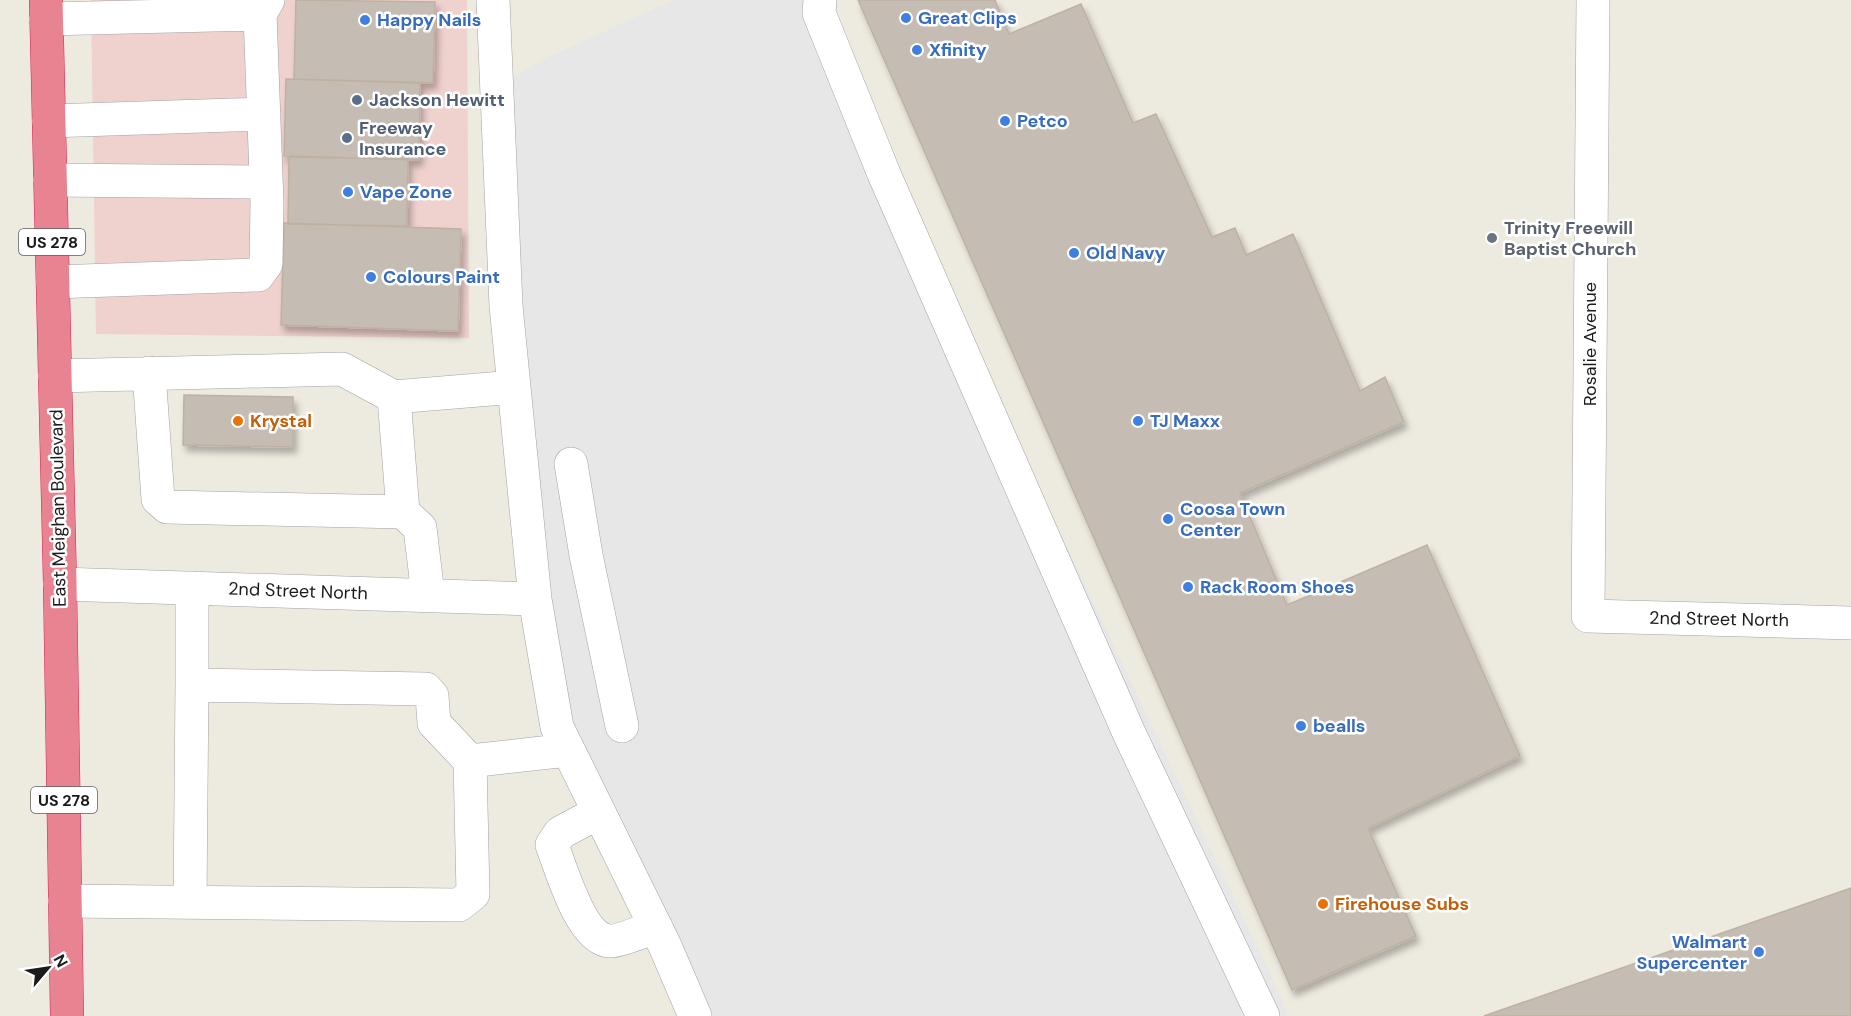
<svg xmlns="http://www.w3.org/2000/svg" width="1851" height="1016" font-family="'DM Sans',sans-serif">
<defs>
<filter id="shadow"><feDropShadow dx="3.5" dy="6" stdDeviation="3" flood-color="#0004"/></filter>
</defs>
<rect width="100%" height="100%" fill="#edeae0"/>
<!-- commercial -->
<path fill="#efd1ce" d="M91 0H467L469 338 96 334Z"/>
<!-- parking -->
<path fill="#e7e7e7" d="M673 0H803L809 4 1279 993 1287 1016H700L605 827 535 599 506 252 511 79 542 60Z"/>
<!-- building -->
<path fill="#c5bcb3" stroke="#bfb1a2" stroke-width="1.5" filter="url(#shadow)" d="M296 0 435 2 433 83 294 79Z
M858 0H995L1009 34 1081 4 1133 123 1156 114 1212 237 1235 228 1246 255 1293 234 1360 391 1385 377 1404 422 1240 493 1287 605 1427 545 1520 756 1368 828 1416 936 1292 990Z
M286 79 420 83 419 160 284 156Z
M289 157 408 159 407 226 288 224Z
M284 223 461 229 458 331 281 325Z
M184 395 293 397V447L183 445Z
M1851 888V1016H1484Z"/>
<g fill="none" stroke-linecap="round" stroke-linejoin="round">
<defs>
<path id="minor" d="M493 0 506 306 535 599 557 727 665 946 695 1016
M820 0 819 13 884 174 1129 733 1263 1016
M1593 0 1588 616 1851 623
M46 19 260 14 268 0
M49 121 264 114
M50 180 266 182
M53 282 258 275 266 264 267 203 260 14
M149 373 158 499 167 507 403 512
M55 376 342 369 394 397 514 387
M394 397 403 512 420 528 428 595
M571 464 586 555 622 726
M60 584 535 599
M192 588V685L426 689 432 696 434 723 470 761
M599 812 560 833 552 845C561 868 581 941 611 941 621 941 645 930 656 927
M65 901 459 905 473 894 470 761 568 750
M190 903 192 685"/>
<path id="highway" d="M46 0 60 584 67 1016"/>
</defs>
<!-- minor casing -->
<use href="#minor" stroke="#a2a2a2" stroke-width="34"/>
<!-- highway casing -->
<use href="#highway" stroke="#db1e53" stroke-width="34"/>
<!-- minor -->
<use href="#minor" stroke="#fff" stroke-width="33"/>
<!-- highway -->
<use href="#highway" stroke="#e88491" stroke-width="33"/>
</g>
<!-- markers -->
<g fill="#3f7fe0" stroke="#fff" stroke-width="2">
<circle cx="906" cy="18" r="6"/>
<circle cx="365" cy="20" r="6"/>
<circle cx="917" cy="50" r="6"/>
<circle cx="1005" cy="121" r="6"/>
<circle cx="348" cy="192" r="6"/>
<circle cx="1074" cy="253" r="6"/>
<circle cx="371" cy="277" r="6"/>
<circle cx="1138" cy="421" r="6"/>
<circle cx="1168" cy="519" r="6"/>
<circle cx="1188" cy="587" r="6"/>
<circle cx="1301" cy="726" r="6"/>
<circle cx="1759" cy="952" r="6"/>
</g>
<g fill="#5c6f8a" stroke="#fff" stroke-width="2">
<circle cx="357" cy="100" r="6"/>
<circle cx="347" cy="138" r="6"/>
</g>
<circle fill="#6b7280" stroke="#fff" stroke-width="2" cx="1492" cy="238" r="6"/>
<g fill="#e8710a" stroke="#fff" stroke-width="2">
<circle cx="238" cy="421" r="6"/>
<circle cx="1323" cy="904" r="6"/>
</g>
<g text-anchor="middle" stroke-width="5" stroke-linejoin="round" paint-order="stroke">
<!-- shield labels -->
<g fill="#fff" stroke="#5f5f5f" stroke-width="1.5">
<rect x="19" y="229" width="66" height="26" rx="4.5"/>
<rect x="31" y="787" width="66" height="26" rx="4.5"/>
</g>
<g font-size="16" font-weight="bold" fill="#1b1b1b">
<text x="52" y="248">US 278</text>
<text x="64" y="806">US 278</text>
</g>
<!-- shop labels -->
<g font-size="18" font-weight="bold" fill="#366cbe" stroke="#fff" text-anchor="start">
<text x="918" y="24">Great Clips</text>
<text x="377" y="26">Happy Nails</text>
<text x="929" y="56">Xfinity</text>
<text x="1017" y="127">Petco</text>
<text x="360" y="198">Vape Zone</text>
<text x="1086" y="259">Old Navy</text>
<text x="383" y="283">Colours Paint</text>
<text x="1150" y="427">TJ Maxx</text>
<text x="1180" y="515">Coosa Town<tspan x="1180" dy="21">Center</tspan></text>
<text x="1200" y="593">Rack Room Shoes</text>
<text x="1313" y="732">bealls</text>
<text x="1747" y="948" text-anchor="end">Walmart<tspan x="1747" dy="21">Supercenter</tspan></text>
</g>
<!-- service labels -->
<g font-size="18" font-weight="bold" fill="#4e5e75" stroke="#fff" text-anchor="start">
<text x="369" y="106">Jackson Hewitt</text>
<text x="359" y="134">Freeway<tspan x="359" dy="21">Insurance</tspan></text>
</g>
<!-- worship labels -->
<g font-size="18" font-weight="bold" fill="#5b616d" stroke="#fff" text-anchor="start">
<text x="1504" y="234">Trinity Freewill<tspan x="1504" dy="21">Baptist Church</tspan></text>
</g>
<!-- street labels -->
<g font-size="18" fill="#1b1b1b" stroke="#fff">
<text transform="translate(1590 344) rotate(-90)" y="6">Rosalie Avenue</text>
<text transform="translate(58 508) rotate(-91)" y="6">East Meighan Boulevard</text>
<text transform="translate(298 591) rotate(2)" y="6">2nd Street North</text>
<text transform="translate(1719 619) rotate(1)" y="6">2nd Street North</text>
</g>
<!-- food labels -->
<g font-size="18" font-weight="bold" fill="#c56008" stroke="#fff" text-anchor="start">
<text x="250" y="427">Krystal</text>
<text x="1335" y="910">Firehouse Subs</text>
</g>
</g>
<!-- north arrow -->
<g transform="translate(48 968) rotate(61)" stroke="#ffffff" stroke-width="4.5" paint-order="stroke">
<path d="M0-4.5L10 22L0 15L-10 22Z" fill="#1b1b1b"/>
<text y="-9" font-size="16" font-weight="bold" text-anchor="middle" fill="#1b1b1b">N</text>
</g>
</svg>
